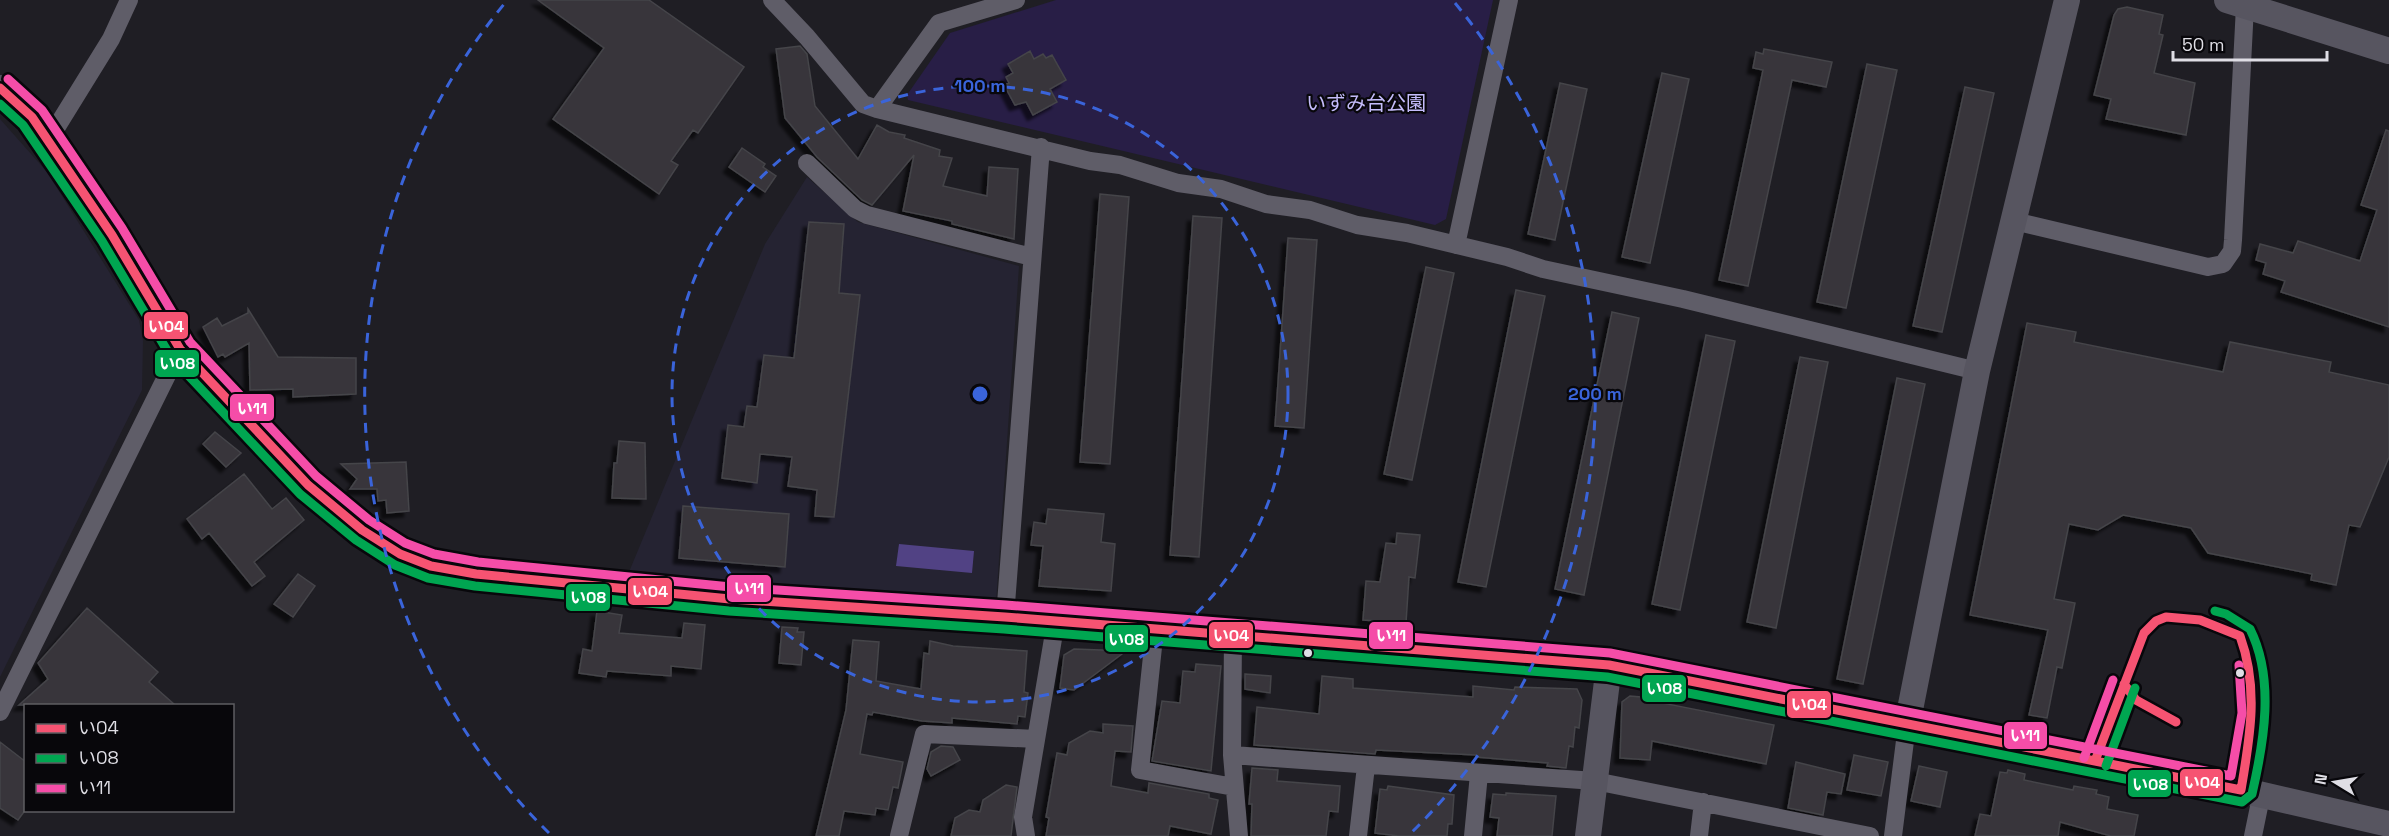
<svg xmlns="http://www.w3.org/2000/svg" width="2389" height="836" font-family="'Space Grotesk','Noto Sans JP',sans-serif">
<defs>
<filter id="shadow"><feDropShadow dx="-5.5" dy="5.5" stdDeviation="1.5" flood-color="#0009"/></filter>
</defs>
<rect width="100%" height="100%" fill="#1f1e24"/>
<!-- built -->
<path fill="#252332" d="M0 119 47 172 139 320 143 341 142 390 0 677Z
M807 177 858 222 1019 266 996 603 629 572 765 244Z"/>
<!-- green -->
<path fill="#281e46" d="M1056 0H1493L1446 219 1435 225 908 100 907 95 950 33Z"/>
<!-- water -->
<path fill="#514284" d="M899 544 974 551 972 573 896 566Z"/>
<!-- building -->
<path fill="#37363b" stroke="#454449" stroke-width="1.5" filter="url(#shadow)" d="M538 0H649L744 67 698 133 693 130 671 161 678 165 659 194 553 119 604 48Z
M2127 7 2163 15 2159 34 2163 35 2154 73 2195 83 2186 135 2106 119 2111 99 2094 95 2114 15 2118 9Z
M800 46 807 54 815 106 858 159 877 125 889 132 905 135 904 138 940 150 939 156 952 158 943 186 987 196 989 167 1018 169 1014 239 952 224V221L903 211 914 155 872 205 862 200 817 157 785 118 776 49Z
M1764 49 1832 62 1826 87 1792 80 1748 286 1719 280 1763 70 1753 68 1756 52 1763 54Z
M1030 51 1034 59 1043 54 1046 58 1052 55 1066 80 1050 89 1057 102 1033 115 1026 102 1015 105 1004 85 1009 83 1006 77 1013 73 1008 64Z
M1867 64 1897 70 1846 308 1817 302Z
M1662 73 1689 79 1650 263 1622 257Z
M1560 83 1587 89 1555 240 1528 234Z
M1965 87 1994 93 1942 332 1913 326Z
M2386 130 2389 131V327L2281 292 2285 281 2263 274 2266 263 2256 260 2260 244 2293 253 2298 241 2360 261 2377 210 2361 205Z
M742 148 765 164 763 167 776 176 765 192 729 167Z
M1100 194 1129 197 1110 464 1080 462Z
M1193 216 1222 218 1199 557 1170 555Z
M809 222 844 224 839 293 860 295 834 517 815 516 817 490 788 486 792 457 760 454 757 483 722 478 728 425 744 427 747 406 757 407 764 355 794 358Z
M1288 238 1317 240 1304 428 1275 426Z
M1426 267 1454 273 1412 480 1384 474Z
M1516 290 1545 296 1486 587 1458 582Z
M248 309 278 357 356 358V394L293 397V389L250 390 249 343 225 357 223 354 218 357 203 327 217 318 222 326 248 313Z
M1612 312 1639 318 1584 595 1555 589Z
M2027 323 2076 332 2074 342 2223 372 2230 342 2331 362 2329 372 2389 385V457L2360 527 2349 525 2336 585 2311 580 2312 574 2208 553 2191 528 2123 515 2098 530 2069 524 2054 599 2075 603 2062 668 2057 667 2047 718 2029 715 2048 630 1970 615Z
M1706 335 1735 341 1680 610 1652 604Z
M1800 357 1828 362 1776 628 1747 622Z
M1897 378 1925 384 1863 684 1837 679Z
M215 432 241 453 226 467 203 444Z
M619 441 645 443 646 499 612 498 614 463H617Z
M406 462 409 511 387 513 386 500 378 501 377 489H350L357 479 341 464Z
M244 474 272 509 286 498 304 520 254 562 265 576 252 586 209 533 202 539 187 519Z
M683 506 789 514 785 567 679 558Z
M1048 509 1104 514 1101 542 1115 544 1111 591 1039 586 1043 546 1031 545 1034 522 1046 524Z
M1397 533 1420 535 1415 578 1409 577 1406 623 1363 620 1366 581 1380 582 1386 543 1396 544Z
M298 574 315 586 293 617 274 604Z
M87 608 158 672 149 682 175 705H19L48 679 38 663Z
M597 611 622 615 619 633 682 638 684 623 705 625 701 669 671 666V676L607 671 606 677 579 673 583 649 592 651Z
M782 627 798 628 797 632H804L801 665 779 663Z
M853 640 879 642 876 681 921 689 924 653 929 654 930 641 953 646 1027 651 1024 692 1028 693 1025 717 1018 716 1017 724 952 718V723L922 721 873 712 872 715 867 714 860 754 903 762 898 788 893 787 888 810 876 808 875 815 844 811 839 836H816L846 710Z
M1074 649 1126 651 1074 690 1060 688 1064 655Z
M1196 664 1221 666 1211 771 1152 761 1162 701 1180 703 1183 671 1195 672Z
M1245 674 1271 676 1270 693 1245 689Z
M1322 676 1353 679V688L1473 697V686L1514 690 1515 687 1577 689 1582 700 1579 728 1575 727 1573 747 1569 746 1566 768 1547 766 1548 763 1476 757V755L1376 750 1375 754 1254 745 1257 707 1319 714Z
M1630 696 1652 698V701L1774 725 1766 764 1652 741 1650 760 1620 758 1622 702Z
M1103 724 1133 726 1131 752 1115 751 1111 786 1148 793 1149 783 1209 794V798L1218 800 1211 834 1170 826 1168 836H1046L1049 818 1046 817 1057 753 1067 755 1069 743 1090 731 1103 733Z
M0 742 26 762V809L18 820 0 808Z
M941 746 953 747 960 760 931 776 927 769 931 752Z
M1854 755 1888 762 1881 796 1847 790Z
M1796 762 1845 774 1841 794 1827 792 1823 815 1788 808Z
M1919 766 1947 772 1940 807 1911 801Z
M1252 768 1278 770 1277 781 1340 786 1338 812 1329 811 1326 836H1251L1252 804H1249Z
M2008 770 2025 774 2024 780 2073 790 2074 786 2097 790 2096 794 2109 797 2107 809 2138 815 2134 836H2111L2060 822 2058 836H1975L1980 814 1991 816 2000 772 2007 773Z
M1006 785 1017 787 1011 836H951L955 818 969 810 980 812 983 800Z
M1388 786 1454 795 1452 824H1448L1447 836H1399L1375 833 1380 789 1387 790Z
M1506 793 1556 796 1552 836H1497L1499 818 1490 817 1493 794 1506 795Z"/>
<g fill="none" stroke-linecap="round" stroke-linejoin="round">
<!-- street -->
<path stroke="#5f5d68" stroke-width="18" d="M772 0 807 37 863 104 877 109 1090 161 1120 165 1178 183 1221 189 1266 204 1310 210 1357 225 1407 233 1507 257 1543 269 1683 299 1977 371
M877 109 939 23 1016 0
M48 141 111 39 129 0
M807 163 855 209 867 215 1032 257
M2014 221 2208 267 2223 264 2232 251 2233 240 2245 6
M1456 245 1509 0
M1005 617 1041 147
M1155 628 1140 770 1234 787
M1233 635 1232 755 1239 836
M0 712 180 349
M1232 755 1595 781 1870 836
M899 836 924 734 1036 739
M1026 836 1023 817 1056 621
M1358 836 1366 766
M1473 836 1479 774
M1699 836 1703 802
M1893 836 1907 725
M2253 836 2261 797"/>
<!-- secondary -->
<path stroke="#575560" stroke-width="26" d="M2227 0 2389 51
M0 88 32 117 112 235 180 349 277 449 308 485 362 530 400 554 431 566 476 574 730 599 1005 617 1609 665 2241 790 2389 824
M1907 725 1977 371 2067 0
M1588 836 1609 665"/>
<defs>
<path id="bus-1" d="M0 88 32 117 112 235 180 349 308 485 362 530 400 554 431 566 476 574 730 599 1005 617 1609 665 2095 761
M2166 617 2200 620 2240 636C2259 688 2250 737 2241 790L2095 761 2144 633 2156 621Z
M2124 684 2136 700 2176 722"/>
<path id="bus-2" d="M0 104 23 125 102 241 171 357 300 494 356 540 395 565 428 578 475 586 729 611 1004 629 1607 677 2242 802 2252 794C2264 742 2275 679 2250 629L2226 614 2215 611
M2106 766 2135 688"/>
<path id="bus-3" d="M8 79 42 110 122 228 190 342 316 476 369 520 405 543 434 554 478 562 731 587 1006 605 1610 653 2231 776 2242 713 2239 665
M2084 758 2113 680"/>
</defs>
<!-- bus-1 casing -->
<use href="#bus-1" stroke="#08070b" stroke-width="14"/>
<!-- bus-2 casing -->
<use href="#bus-2" stroke="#08070b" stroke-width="14"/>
<!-- bus-3 casing -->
<use href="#bus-3" stroke="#08070b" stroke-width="14"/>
<!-- bus-1 -->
<use href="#bus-1" stroke="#f65372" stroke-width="9"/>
<!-- bus-2 -->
<use href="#bus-2" stroke="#00a651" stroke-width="9"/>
<!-- bus-3 -->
<use href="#bus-3" stroke="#f54da8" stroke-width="9"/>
</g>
<!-- distance rings -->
<g fill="none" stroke="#3a64da" stroke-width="3" stroke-dasharray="10 8">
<circle cx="980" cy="394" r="308"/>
<path d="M549 833A615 615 0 0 1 505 3M1455 3A615 615 0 0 1 1411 833"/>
</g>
<!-- markers -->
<g fill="#dfdee5" stroke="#08070b" stroke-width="2">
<circle cx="1308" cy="653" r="5"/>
<circle cx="2240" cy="673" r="5"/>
</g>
<g text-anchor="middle" stroke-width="4.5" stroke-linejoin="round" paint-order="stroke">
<!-- park labels -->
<g font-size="20" fill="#c4bcfa" stroke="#08070b">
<text x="1366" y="110">いずみ台公園</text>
</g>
</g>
<circle cx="980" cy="394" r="9" fill="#3a64da" stroke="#08070b" stroke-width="3"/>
<g font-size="18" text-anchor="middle" font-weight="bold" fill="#3a64da" stroke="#08070b" stroke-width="4.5" stroke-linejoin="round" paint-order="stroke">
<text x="980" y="92">100 m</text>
<text x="1595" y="400">200 m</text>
</g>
<g stroke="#08070b" stroke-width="2">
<rect x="143" y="311" width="46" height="29" rx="6" fill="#f65372"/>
<rect x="154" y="349" width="46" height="29" rx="6" fill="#00a651"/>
<rect x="229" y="393" width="46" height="29" rx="6" fill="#f54da8"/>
<rect x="726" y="574" width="46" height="29" rx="6" fill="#f54da8"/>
<rect x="627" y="577" width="46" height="29" rx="6" fill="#f65372"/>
<rect x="565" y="583" width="46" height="29" rx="6" fill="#00a651"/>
<rect x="1208" y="621" width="46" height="28" rx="6" fill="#f65372"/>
<rect x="1368" y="621" width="46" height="29" rx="6" fill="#f54da8"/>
<rect x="1104" y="624" width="45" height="29" rx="6" fill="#00a651"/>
<rect x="1641" y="674" width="46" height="29" rx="6" fill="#00a651"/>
<rect x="1786" y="690" width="46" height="29" rx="6" fill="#f65372"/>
<rect x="2003" y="721" width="45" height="29" rx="6" fill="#f54da8"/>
<rect x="2179" y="768" width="45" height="29" rx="6" fill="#f65372"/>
<rect x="2127" y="769" width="45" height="29" rx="6" fill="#00a651"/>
</g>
<g font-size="16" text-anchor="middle" font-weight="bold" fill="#fff">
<text x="166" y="332">い04</text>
<text x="177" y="369">い08</text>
<text x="252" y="414">い11</text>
<text x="749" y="594">い11</text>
<text x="650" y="597">い04</text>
<text x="588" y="603">い08</text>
<text x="1231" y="641">い04</text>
<text x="1391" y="641">い11</text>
<text x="1126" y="645">い08</text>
<text x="1664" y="694">い08</text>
<text x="1809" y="710">い04</text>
<text x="2025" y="741">い11</text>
<text x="2202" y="788">い04</text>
<text x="2150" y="790">い08</text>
</g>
<!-- legend -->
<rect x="24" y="704" width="210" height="108" fill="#08070b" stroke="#5e5d62" stroke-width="1.5"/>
<rect x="36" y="724" width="30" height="9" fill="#f65372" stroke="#5e5d62" stroke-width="1.5"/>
<text x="78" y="734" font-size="18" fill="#dfdee5">い04</text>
<rect x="36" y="754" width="30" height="9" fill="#00a651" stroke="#5e5d62" stroke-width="1.5"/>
<text x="78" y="764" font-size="18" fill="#dfdee5">い08</text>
<rect x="36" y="784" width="30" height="9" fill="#f54da8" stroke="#5e5d62" stroke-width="1.5"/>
<text x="78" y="794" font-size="18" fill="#dfdee5">い11</text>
<!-- north arrow -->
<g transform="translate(2335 782) rotate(281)" stroke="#08070b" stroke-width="4.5" paint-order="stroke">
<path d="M0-4.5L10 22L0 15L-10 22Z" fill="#dfdee5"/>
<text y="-9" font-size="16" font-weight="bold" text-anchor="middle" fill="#dfdee5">N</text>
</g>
<!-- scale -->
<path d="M2173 51v9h154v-9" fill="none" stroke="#dfdee5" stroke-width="3"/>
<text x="2182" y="51" font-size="18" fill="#dfdee5" stroke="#08070b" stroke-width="4.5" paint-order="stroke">50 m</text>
</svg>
